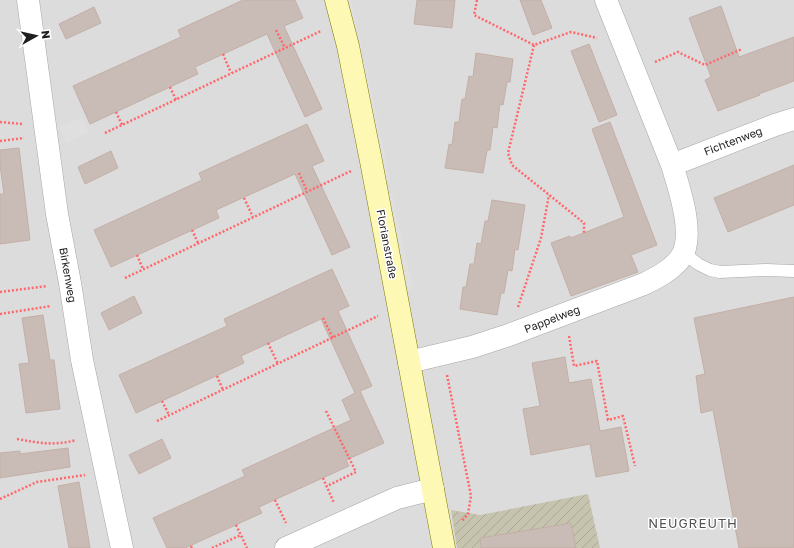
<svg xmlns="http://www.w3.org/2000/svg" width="794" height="548" font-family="'Golos Text',sans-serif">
<defs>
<pattern id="construction-furrows" width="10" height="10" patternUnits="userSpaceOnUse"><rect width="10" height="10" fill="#c6c3af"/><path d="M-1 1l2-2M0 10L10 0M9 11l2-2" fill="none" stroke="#aaa796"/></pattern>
</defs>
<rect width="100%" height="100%" fill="#f1ebe5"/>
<!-- residential -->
<path fill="#dddcdc" d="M0 0H794V548H0Z"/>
<!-- construction -->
<path fill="url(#construction-furrows)" d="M588 494 600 548H457L451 510 480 515Z"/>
<!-- parking -->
<path fill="#dfdfdf" d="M344 0H351L362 48 355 50Z
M365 61 390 180 383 182 358 63Z
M82 117 89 133 66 143 59 127Z
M392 193 413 288 406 290 386 194Z"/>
<!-- building -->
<path fill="#c9bcb7" stroke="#c3afa6" d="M243 0H295L303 18 284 26 322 109 305 117 267 34 195 67 198 74 90 124 73 86 181 37 178 30Z
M417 0H455L452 28 414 24Z
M520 0H541L552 28 533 35Z
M721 6 739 57 794 37V81L759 94 760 95 718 111 705 80 711 77 689 18Z
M94 7 101 23 66 39 59 24Z
M589 44 617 115 599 122 571 51Z
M476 53 513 59 510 82H507L503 105 500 104 497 128 493 127 490 150H487L483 173 445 168 449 144 452 145 455 122H459L462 99H465L469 76 473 77Z
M610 122 657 245 631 255 638 272 571 296 551 243 570 236 571 238 624 217 592 129Z
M307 124 324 161 312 166 350 247 332 255 295 174 216 210 219 218 111 267 94 230 202 180 199 173Z
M19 148 30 240 0 244V194H4L0 165V150Z
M111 151 118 168 85 184 78 167Z
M794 165V205L728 232 714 198Z
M492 200 525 205 518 250 515 249 512 271 508 270 504 293H501L497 315 460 309 463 287H466L470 264H474L477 243 481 244 485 221H488Z
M332 269 349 306 338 311 372 386 360 391 384 443 346 460 349 466 259 507 262 513 185 548H167L153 518 245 476 242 470 351 420 342 400 355 393 321 319 241 356 244 363 136 413 119 375 227 326 224 319Z
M134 296 142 313 109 330 101 313Z
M794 297V548H739L713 410 701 413 696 376 705 374 694 318Z
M43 315 50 360H54L60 409 26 413 19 364 29 363 22 318Z
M565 357 569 383 591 379 600 431 621 427 629 471 596 477 590 444 531 455 523 409 540 406 532 363Z
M162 439 171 458 139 474 129 455Z
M68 448 70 467 0 478V453L20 451V454Z
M79 482 90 548H69L58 486Z
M571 523 576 548H481L480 538Z"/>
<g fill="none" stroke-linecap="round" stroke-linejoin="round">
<defs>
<path id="lane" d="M684 253 698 264 710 270 720 272 766 270 794 271"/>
<path id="street" d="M28 0 57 214 70 283 82 360 122 548
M672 165 775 125 794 119
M409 362 472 347 509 335 644 284C656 278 670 271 679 260 697 239 679 188 672 165L606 0
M286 548 397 498 433 489"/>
<path id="secondary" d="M336 0 348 46 371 161 444 548"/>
</defs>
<!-- lane casing -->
<use href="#lane" stroke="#a6a6a6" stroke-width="13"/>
<!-- street casing -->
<use href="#street" stroke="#a6a6a6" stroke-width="23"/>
<!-- secondary casing -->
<use href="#secondary" stroke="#7c7a00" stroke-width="23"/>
<!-- path -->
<path stroke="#ff676b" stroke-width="2.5" stroke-dasharray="2 2" stroke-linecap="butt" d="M477 0 474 15 534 45 571 32 597 38
M276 30 285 48
M534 45 508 153 512 165 584 223V234
M223 54 231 73
M655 62 678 52 705 65 742 49
M170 87 176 100
M116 112 122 125
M0 122 22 124
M105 133 321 31
M0 141 24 138
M299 173 307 191
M244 198 253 217
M192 230 198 243
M137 255 143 269
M125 278 351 171
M0 292 47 286
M518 307 541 238 549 195
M0 314 51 306
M323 318 333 338
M569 336 574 366 597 361 608 420 623 416 635 466
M268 343 278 364
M447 375 471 496 468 514 462 521
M217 376 223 390
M162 401 169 415
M326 411 356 472 327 486
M157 421 378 316
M17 439C39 443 54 446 76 440
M323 478 334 503
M0 499 37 482 85 475
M275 500 286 523
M236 525 247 548
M191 546 192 548
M212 548 241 535"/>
<!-- lane -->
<use href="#lane" stroke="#fff" stroke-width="12"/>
<!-- street -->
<use href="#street" stroke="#fff" stroke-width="22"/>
<!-- secondary -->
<use href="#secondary" stroke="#fef8b5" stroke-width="22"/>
</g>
<g text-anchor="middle" stroke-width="3" stroke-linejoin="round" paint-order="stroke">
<!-- street labels -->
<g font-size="11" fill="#1f1f1f" stroke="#fff">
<text transform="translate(733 141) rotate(-21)" y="4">Fichtenweg</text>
<text transform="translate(387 244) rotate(79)" y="4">Florianstraße</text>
<text transform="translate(68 275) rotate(80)" y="4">Birkenweg</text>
<text transform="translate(552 319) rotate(-21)" y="4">Pappelweg</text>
</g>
<!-- quarter labels -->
<g font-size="13" letter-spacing="1" fill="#525252" stroke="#fff">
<text x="693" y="528">NEUGREUTH</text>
</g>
</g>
<!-- north arrow -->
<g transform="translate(36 36) rotate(82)" stroke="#ffffff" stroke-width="3" paint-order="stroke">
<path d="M0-3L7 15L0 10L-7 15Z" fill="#1f1f1f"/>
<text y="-6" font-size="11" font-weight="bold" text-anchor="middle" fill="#1f1f1f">N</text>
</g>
</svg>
